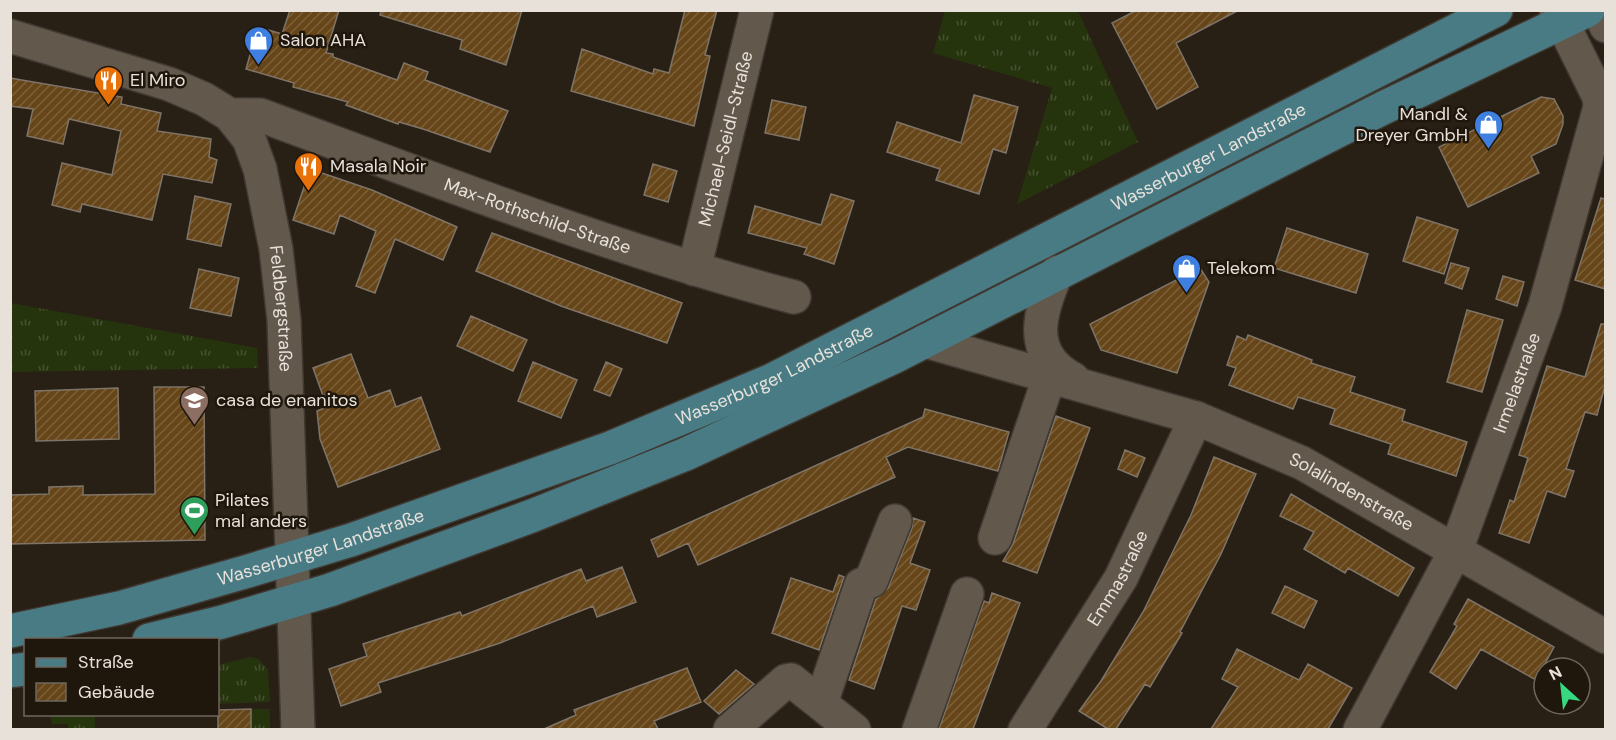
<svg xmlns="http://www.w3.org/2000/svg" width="1616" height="740" font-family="'DM Sans',sans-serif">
<defs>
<pattern id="grass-tufts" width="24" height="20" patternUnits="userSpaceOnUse" patternTransform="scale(1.5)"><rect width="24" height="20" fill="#26340e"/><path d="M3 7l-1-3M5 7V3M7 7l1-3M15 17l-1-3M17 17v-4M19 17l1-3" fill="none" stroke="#465130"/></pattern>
<pattern id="building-hatch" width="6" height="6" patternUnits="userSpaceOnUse" patternTransform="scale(1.5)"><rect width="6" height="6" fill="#664619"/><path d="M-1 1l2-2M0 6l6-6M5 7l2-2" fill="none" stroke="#7c603a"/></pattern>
</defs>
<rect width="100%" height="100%" fill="#281f15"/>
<!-- grass -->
<path fill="url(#grass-tufts)" d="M945 11H1078L1138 142 1017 204 1052 88 933 53Z
M11 303 257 348 258 368 11 372Z
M250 657 259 659 268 670 270 702 218 704V665Z
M251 709H270V729H251Z
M50 715H95V729H68V724H52Z"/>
<!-- building -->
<path fill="url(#building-hatch)" stroke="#7f7467" stroke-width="1.5" d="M290 10H339L326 53 333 54V57L397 80 404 63 428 72 425 80 508 111 490 152 423 129 399 122 398 124 346 105 348 102 293 87 294 83 246 69 258 27 282 34Z
M381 10H522L506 65 460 49 462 40 380 15Z
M685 10H717L705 55 710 56 694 126 571 91 582 49 653 74 654 69 669 73Z
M1137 10H1239L1176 43 1198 87 1157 109 1112 23Z
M10 78 122 97 121 104 161 113 157 131 211 139 209 157 217 160 212 183 163 174 152 220 82 204 80 212 52 205 62 163 112 175 121 131 69 119 63 144 27 136 33 109 10 106Z
M974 95 1018 107 1006 153 993 149 979 194 936 180 940 169 887 152 897 122 961 143Z
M1541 97 1554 99 1563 116V124L1556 144 1531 156 1539 173 1468 207 1439 147Z
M772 100 806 107 799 140 765 133Z
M653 164 677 171 668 202 644 195Z
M310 169 372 190 457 227 443 260 395 239 375 293 356 286 376 231 340 215 334 234 293 220Z
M831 194 854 201 834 264 804 254 807 248 748 233 755 206 821 225Z
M195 196 231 204 221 246 187 239Z
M1601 198 1605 199V289L1575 280Z
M1417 217 1458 230 1444 274 1403 261Z
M1287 228 1368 254 1356 293 1274 268Z
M492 233 682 303 667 343 561 306 476 271Z
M1451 263 1469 268 1462 289 1445 283Z
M1200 268 1209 282 1177 373 1101 350 1090 324Z
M199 269 239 278 231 316 190 308Z
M1503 276 1524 282 1517 306 1496 299Z
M1467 310 1503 320 1482 392 1447 382Z
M471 316 527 340 513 371 457 346Z
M1601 324H1605V386L1597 415 1585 412 1566 469 1574 471 1565 497 1547 491 1529 543 1499 533 1510 500 1514 502 1528 458 1519 455 1547 366 1585 377Z
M1248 335 1312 360 1311 363 1355 377 1350 392 1405 410 1402 421 1467 442 1456 476 1388 454 1391 444 1330 424 1335 409 1298 397 1293 409 1229 385 1236 368 1227 365 1237 336 1246 340Z
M351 354 368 398 390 390 396 407 421 397 440 449 338 487 320 439 317 411 327 407 313 368Z
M533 362 577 380 561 418 518 401Z
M606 362 622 369 610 396 594 390Z
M154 387H204L205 540 10 544V495L49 494V487L83 486V495L155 494Z
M118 388 119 439 36 441 35 391Z
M925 409 1009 432 998 471 908 447 886 457 895 477 698 565 688 543 658 557 651 540 923 417Z
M1056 416 1090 428 1037 573 1003 561 1013 544Z
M1125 450 1145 458 1137 477 1118 469Z
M1214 457 1256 474 1221 554 1180 632 1182 633 1150 687 1145 684 1116 729H1108L1079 711 1101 681 1143 612 1191 515Z
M1291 494 1414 568 1398 596 1348 568 1345 573 1304 549 1314 532 1280 516Z
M913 518 925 522 910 563 930 570 916 610 902 606 874 689 849 680 876 599 888 588 912 528Z
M622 567 636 602 597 617 593 606 500 643 378 683 381 692 341 706 329 669 367 656 363 644 460 612 462 616 581 569 586 581Z
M839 575 844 577 819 650 772 633 791 578 833 592Z
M1285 586 1317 601 1304 628 1272 613Z
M992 593 1020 603 973 729H939L984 601 989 603Z
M1468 599 1554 647 1536 680 1481 649 1456 689 1430 672 1457 626 1454 624Z
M1237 649 1299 680 1308 664 1352 688 1328 729H1211L1238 687 1222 679Z
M687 668 701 702 654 721 658 729H544L576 715 574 710Z
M736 670 754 684 719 714 704 701Z
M251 709V729H218V710Z"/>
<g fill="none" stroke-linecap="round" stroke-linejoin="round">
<defs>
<g id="minor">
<path d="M1599 10 1606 26"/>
<path id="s1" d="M10 36 169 84 204 99 230 115H260C436 180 612 249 794 297"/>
<path id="s2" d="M230 115 249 139 260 169 276 249 284 320 298 730"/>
<path id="s3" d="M694 269 757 10"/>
<path d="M1057 272C1039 313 1026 353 1073 379"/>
<path id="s4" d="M925 341 1196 418 1302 463 1606 637"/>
<path d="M995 538 1050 375"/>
<path d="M821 703 861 585 871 581 895 521"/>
<path d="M730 730 786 681 791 680 854 730"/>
<path d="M919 730 967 594"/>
<path id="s5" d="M1025 730 1121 578 1196 418"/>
<path id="s6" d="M1360 730 1456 550 1545 306 1600 107 1599 97 1556 10"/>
</g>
<g id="major">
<path id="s7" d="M10 631 119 608 245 572 351 540 610 448 772 380 1496 10"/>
<path d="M149 640 222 622 330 590 534 515 686 454 894 357 1383 108 1588 10"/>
<path d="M10 671 26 669"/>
</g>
</defs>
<!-- minor casing -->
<use href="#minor" stroke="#403932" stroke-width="36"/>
<!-- major casing -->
<use href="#major" stroke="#403932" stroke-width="36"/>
<!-- minor -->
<use href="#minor" stroke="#63584c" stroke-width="33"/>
<!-- major -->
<use href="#major" stroke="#497b85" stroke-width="33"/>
</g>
<!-- icons -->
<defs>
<symbol id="shop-pin" viewBox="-11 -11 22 30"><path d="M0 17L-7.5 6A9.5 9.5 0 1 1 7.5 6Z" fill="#3f7fe0" stroke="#1f160c"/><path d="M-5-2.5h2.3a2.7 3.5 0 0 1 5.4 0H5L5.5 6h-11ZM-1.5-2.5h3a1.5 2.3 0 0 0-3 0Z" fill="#fff"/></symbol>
<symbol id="restaurant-pin" viewBox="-11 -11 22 30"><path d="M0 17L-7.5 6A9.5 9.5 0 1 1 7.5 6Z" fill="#e8710a" stroke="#1f160c"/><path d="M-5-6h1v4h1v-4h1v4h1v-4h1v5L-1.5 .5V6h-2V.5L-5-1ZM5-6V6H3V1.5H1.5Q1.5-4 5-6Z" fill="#fff"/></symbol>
<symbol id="school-pin" viewBox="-11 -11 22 30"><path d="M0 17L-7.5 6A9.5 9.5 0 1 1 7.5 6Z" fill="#8d6e63" stroke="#1f160c"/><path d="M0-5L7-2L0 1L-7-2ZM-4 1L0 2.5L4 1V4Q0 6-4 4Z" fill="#fff"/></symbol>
<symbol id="stadium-pin" viewBox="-11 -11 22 30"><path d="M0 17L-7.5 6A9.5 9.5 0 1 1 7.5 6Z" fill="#2e9e5b" stroke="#1f160c"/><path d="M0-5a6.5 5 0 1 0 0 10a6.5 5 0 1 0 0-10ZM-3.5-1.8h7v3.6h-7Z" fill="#fff"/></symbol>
</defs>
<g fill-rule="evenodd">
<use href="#shop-pin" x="242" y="24" width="33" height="45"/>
<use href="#restaurant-pin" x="92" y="64" width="33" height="45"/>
<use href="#shop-pin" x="1472" y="108" width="33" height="45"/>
<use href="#restaurant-pin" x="292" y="150" width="33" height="45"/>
<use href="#shop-pin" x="1170" y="252" width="33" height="45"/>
<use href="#school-pin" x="178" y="384" width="33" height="45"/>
<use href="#stadium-pin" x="178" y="494" width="33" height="45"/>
</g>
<g text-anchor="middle" stroke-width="5" stroke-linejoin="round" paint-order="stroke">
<!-- poi labels -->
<g font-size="18" fill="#e7e1da" stroke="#1f160c" text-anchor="start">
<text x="280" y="46">Salon AHA</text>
<text x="130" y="86">El Miro</text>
<text x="1468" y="120" text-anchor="end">Mandl &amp;<tspan x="1468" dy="21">Dreyer GmbH</tspan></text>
<text x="330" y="172">Masala Noir</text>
<text x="1207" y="274">Telekom</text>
<text x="216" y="406">casa de enanitos</text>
<text x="215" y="506">Pilates<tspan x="215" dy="21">mal anders</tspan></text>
</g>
<!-- street labels -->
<g font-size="18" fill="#e7e1da" stroke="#1f160c">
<text dy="6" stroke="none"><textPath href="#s3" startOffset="134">Michael-Seidl-Straße</textPath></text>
<text dy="6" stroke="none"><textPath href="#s7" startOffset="1294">Wasserburger Landstraße</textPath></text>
<text dy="6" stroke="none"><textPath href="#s1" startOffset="560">Max-Rothschild-Straße</textPath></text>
<text dy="6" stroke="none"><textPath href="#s2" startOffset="204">Feldbergstraße</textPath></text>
<text dy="6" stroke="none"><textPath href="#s7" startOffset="808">Wasserburger Landstraße</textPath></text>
<text dy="6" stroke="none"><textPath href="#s6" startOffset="382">Irmelastraße</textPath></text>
<text dy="6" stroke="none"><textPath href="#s4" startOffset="454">Solalindenstraße</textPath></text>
<text dy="6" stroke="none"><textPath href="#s7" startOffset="322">Wasserburger Landstraße</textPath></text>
<text dy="6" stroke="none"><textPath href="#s5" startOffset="178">Emmastraße</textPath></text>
</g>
</g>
<!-- border -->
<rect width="1616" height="740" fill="none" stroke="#e7e1da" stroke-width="24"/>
<!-- legend -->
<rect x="24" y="638" width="195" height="78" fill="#1f160c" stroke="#6f675e" stroke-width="1.5"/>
<rect x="36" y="658" width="30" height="9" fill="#497b85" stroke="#6f675e" stroke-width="1.5"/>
<text x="78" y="668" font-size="18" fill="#e7e1da">Straße</text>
<rect x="36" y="683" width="30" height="18" fill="url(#building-hatch)" stroke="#6f675e" stroke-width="1.5"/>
<text x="78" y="698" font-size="18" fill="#e7e1da">Gebäude</text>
<!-- north arrow -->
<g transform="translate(1562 686) rotate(333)"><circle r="28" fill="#1f160c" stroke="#6f675e" stroke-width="1.5"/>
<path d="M0-4.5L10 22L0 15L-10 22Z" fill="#37d880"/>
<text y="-9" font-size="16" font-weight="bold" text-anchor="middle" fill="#e7e1da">N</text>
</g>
</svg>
